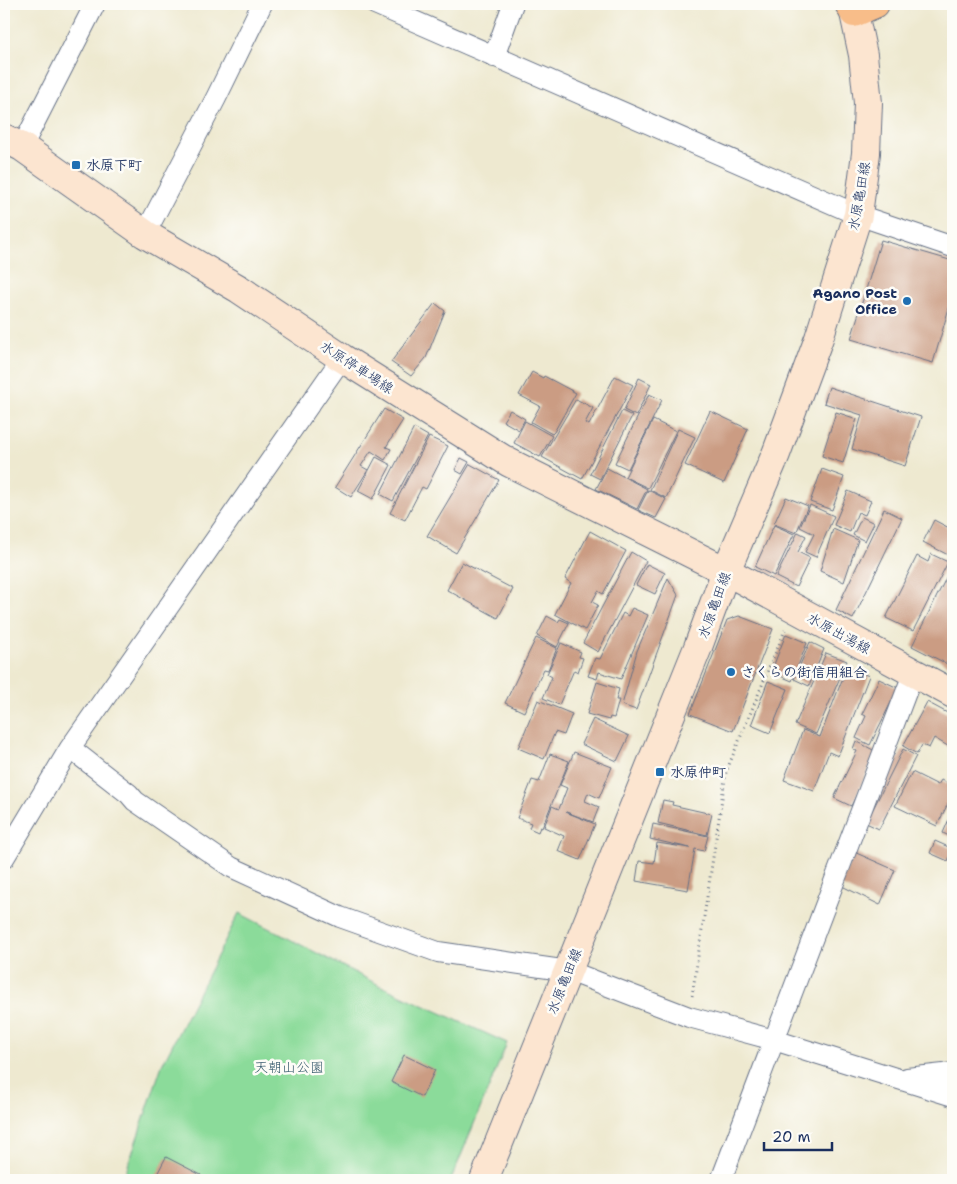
<svg xmlns="http://www.w3.org/2000/svg" width="957" height="1184" font-family="'Shantell Sans','Klee One',sans-serif">
<rect width="100%" height="100%" fill="#fdfcf7"/>
<filter id="ink" filterUnits="userSpaceOnUse"><feTurbulence type="fractalNoise" baseFrequency=".02" numOctaves="2"/><feDisplacementMap in="SourceGraphic" scale="10" xChannelSelector="R" yChannelSelector="G"/><feConvolveMatrix kernelMatrix="1 2 1 2 8 2 1 2 1" color-interpolation-filters="sRGB"/></filter>
<filter id="wash" filterUnits="userSpaceOnUse"><feTurbulence type="fractalNoise" baseFrequency=".0096" numOctaves="4" result="noise"/><feDisplacementMap in="SourceGraphic" scale="20" xChannelSelector="R" yChannelSelector="G"/><feGaussianBlur stdDeviation="1.12" result="paint"/><feColorMatrix in="noise" values="0 0 0 0 0 0 0 0 0 0 0 0 0 0 0 0 0 1.4 0 .05"/><feComposite in="paint" operator="in"/></filter>
<g filter="url(#wash)">
<rect width="100%" height="100%" fill="#eee9d0"/>
<!-- green -->
<path fill="#8bdb9a" stroke="#53857c" d="M239 913 381 986 507 1043 451 1180H123L162 1065Z"/>
<g id="blocks">
<!-- building -->
<path fill="#cb9c83" d="M881 240 953 261V294L933 363 851 339Z
M435 303 445 311 426 358 411 376 391 362Z
M532 372 543 378 544 376 576 393 554 432 552 434 531 422 540 406 519 395Z
M615 376 633 385 582 479 542 457 576 399 593 408 585 423 589 425Z
M639 378 651 384 636 416 624 410Z
M829 387 921 417 905 466 852 449 862 415 824 403Z
M649 394 662 400 628 469 615 463Z
M384 409 403 420 386 447 391 449 385 460 371 451 361 466 368 470 351 497 335 487Z
M510 410 525 419 519 430 503 421Z
M622 411 632 416 600 479 590 474Z
M710 411 748 429 724 483 685 465Z
M836 412 857 419 843 463 822 456Z
M653 420 676 431 648 488 625 477Z
M525 421 552 436 540 457 514 443Z
M414 428 428 436 393 501 380 494Z
M678 429 695 437 666 498 650 490Z
M429 437 448 446 426 489 422 487 405 520 390 513Z
M376 457 391 465 373 499 358 491Z
M461 458 469 462 462 474 455 470Z
M470 464 499 480 456 553 427 536Z
M607 468 647 489 637 509 596 489Z
M822 469 844 477 832 510 810 502Z
M648 490 666 499 656 518 638 510Z
M848 491 871 501 865 515 858 512 850 532 834 525Z
M786 497 808 506 796 533 774 524Z
M810 505 834 516 816 557 805 552 814 534 800 527Z
M884 509 902 518 853 619 836 610Z
M862 517 874 523 865 541 853 535Z
M934 520 953 530V553L952 557 923 542Z
M774 525 794 534 774 576 755 567Z
M833 529 858 540 844 582 820 571Z
M590 531 626 551 603 594 598 591 592 602 598 605 585 630 555 614 571 583 565 579Z
M798 532 806 536 798 552 810 558 796 587 776 577Z
M631 552 646 561 598 652 583 643Z
M931 554 948 562 913 631 886 618 917 556 928 562Z
M462 562 513 589 498 618 447 590Z
M647 564 665 573 655 594 636 585Z
M953 564V667L912 646Z
M668 578 678 595 636 710 622 705 637 651Z
M632 608 648 615 621 679 599 672 597 679 588 676 595 658 600 659 623 613 628 616Z
M547 616 558 622 560 619 569 623 557 647 537 636Z
M739 616 773 629 733 731 690 714 727 620Z
M786 634 807 643 792 681 771 672Z
M536 638 557 648 548 670 544 669 524 712 505 703Z
M810 642 824 649 809 686 794 679Z
M561 643 581 652 579 657 583 658 578 672 574 670 559 705 543 698 552 677 547 674Z
M826 653 847 661 816 734 795 725Z
M847 667 869 676 838 756 829 752 814 791 784 780 803 730 820 737Z
M879 679 898 688 870 745 856 738 866 716 862 714Z
M768 681 788 689 770 733 751 725Z
M597 682 619 689 616 700H619L614 718 610 717 609 720 587 714Z
M538 700 572 714 564 735 555 732 544 759 518 748Z
M927 702 953 716V749L934 738 929 748 922 745 917 754 903 746Z
M593 719 629 736 617 761 581 744Z
M856 741 877 752 851 806 834 798 857 751 853 749Z
M903 749 916 756 879 829 866 823Z
M574 752 612 767 599 798 588 793 585 801 599 807 593 822 566 812 595 824 580 860 558 851 564 836 544 827 552 806 559 809 567 788 560 785Z
M550 754 569 761 542 828 540 827 538 832 529 828 531 823 517 818 532 780 539 782Z
M912 772 938 785 941 780 953 786V793L937 826 895 806Z
M663 800 673 802 672 805 712 814 707 835 658 823Z
M953 810V838L943 833Z
M653 824 708 836 704 851 695 849 688 890 636 881 639 861 654 863 657 843 690 848 650 839Z
M935 841 953 849 948 861 930 853Z
M854 852 895 870 880 905 840 885Z
M404 1055 435 1070 422 1097 391 1082Z
M166 1157 201 1175 198 1180H154Z"/>
</g>
</g>
<g filter="url(#ink)">
<use href="#blocks" fill-opacity="0" stroke="#657086" stroke-width="1"/>
<g fill="none" stroke-linecap="round" stroke-linejoin="round">
<defs>
<path id="minor" d="M375 4 858 215 953 247
M494 57 513 4
M22 147 95 4
M145 234 216 98 262 4
M70 748 129 794 135 801 231 867 340 917 438 952 569 971 689 1017 774 1040 953 1096
M4 858 70 748 342 358
M907 1078 953 1073
M721 1180 913 674"/>
<path id="secondary" d="M4 138 22 147 145 234 239 289 342 358 508 462 726 571 953 694
M484 1180 698 647 726 571 776 454 819 338 858 215 866 153 868 103 863 55 854 13"/>
<path id="trunk" d="M849 4 854 13 875 4"/>
</defs>
<!-- minor casing -->
<use href="#minor" stroke="#657086" stroke-width="22"/>
<!-- secondary casing -->
<use href="#secondary" stroke="#657086" stroke-width="30"/>
<!-- trunk casing -->
<use href="#trunk" stroke="#657086" stroke-width="30"/>
<!-- path -->
<path stroke="#657086" stroke-width="3" stroke-dasharray="1 4" stroke-linecap="butt" d="M692 996 726 772 785 630"/>
<!-- minor -->
<use href="#minor" stroke="#fff" stroke-width="20"/>
<!-- secondary -->
<use href="#secondary" stroke="#fce5d0" stroke-width="28"/>
<!-- trunk -->
<use href="#trunk" stroke="#f8bd89" stroke-width="28"/>
</g>
</g>
<!-- markers -->
<g fill="#1f6fb2" stroke="#fdfcf7" stroke-width="2">
<rect x="71" y="160" width="10" height="10" rx="2.5"/>
<circle cx="907" cy="301" r="5"/>
<circle cx="731" cy="672" r="5"/>
<rect x="655" y="767" width="10" height="10" rx="2.5"/>
</g>
<g text-anchor="middle" stroke-width="5" stroke-linejoin="round" paint-order="stroke">
<!-- poi labels -->
<g font-size="14" font-weight="bold" fill="#1b2f5e" stroke="#fdfcf7" text-anchor="start">
<text x="86" y="170">水原下町</text>
<text x="897" y="298" text-anchor="end">Agano Post<tspan x="897" dy="16">Office</tspan></text>
<text x="741" y="677">さくらの街信用組合</text>
<text x="670" y="777">水原仲町</text>
</g>
<!-- street labels -->
<g font-size="14" fill="#1b2f5e" stroke="#fdfcf7">
<text transform="translate(859 196) rotate(-80)" y="5">水原亀田線</text>
<text transform="translate(357 367) rotate(33)" y="5">水原停車場線</text>
<text transform="translate(714 605) rotate(-70)" y="5">水原亀田線</text>
<text transform="translate(839 633) rotate(29)" y="5">水原出湯線</text>
<text transform="translate(564 981) rotate(-68)" y="5">水原亀田線</text>
</g>
<!-- park labels -->
<g font-size="14" fill="#375a6d" stroke="#fdfcf7">
<text x="289" y="1072">天朝山公園</text>
</g>
</g>
<!-- margin -->
<rect width="957" height="1184" fill="none" stroke="#fdfcf7" stroke-width="20"/>
<!-- scale -->
<path d="M764 1142v8h68v-8" fill="none" stroke="#1b2f5e" stroke-width="2.5"/>
<text x="772" y="1142" font-size="15" fill="#1b2f5e" stroke="#fdfcf7" stroke-width="4" paint-order="stroke">20 m</text>
</svg>
